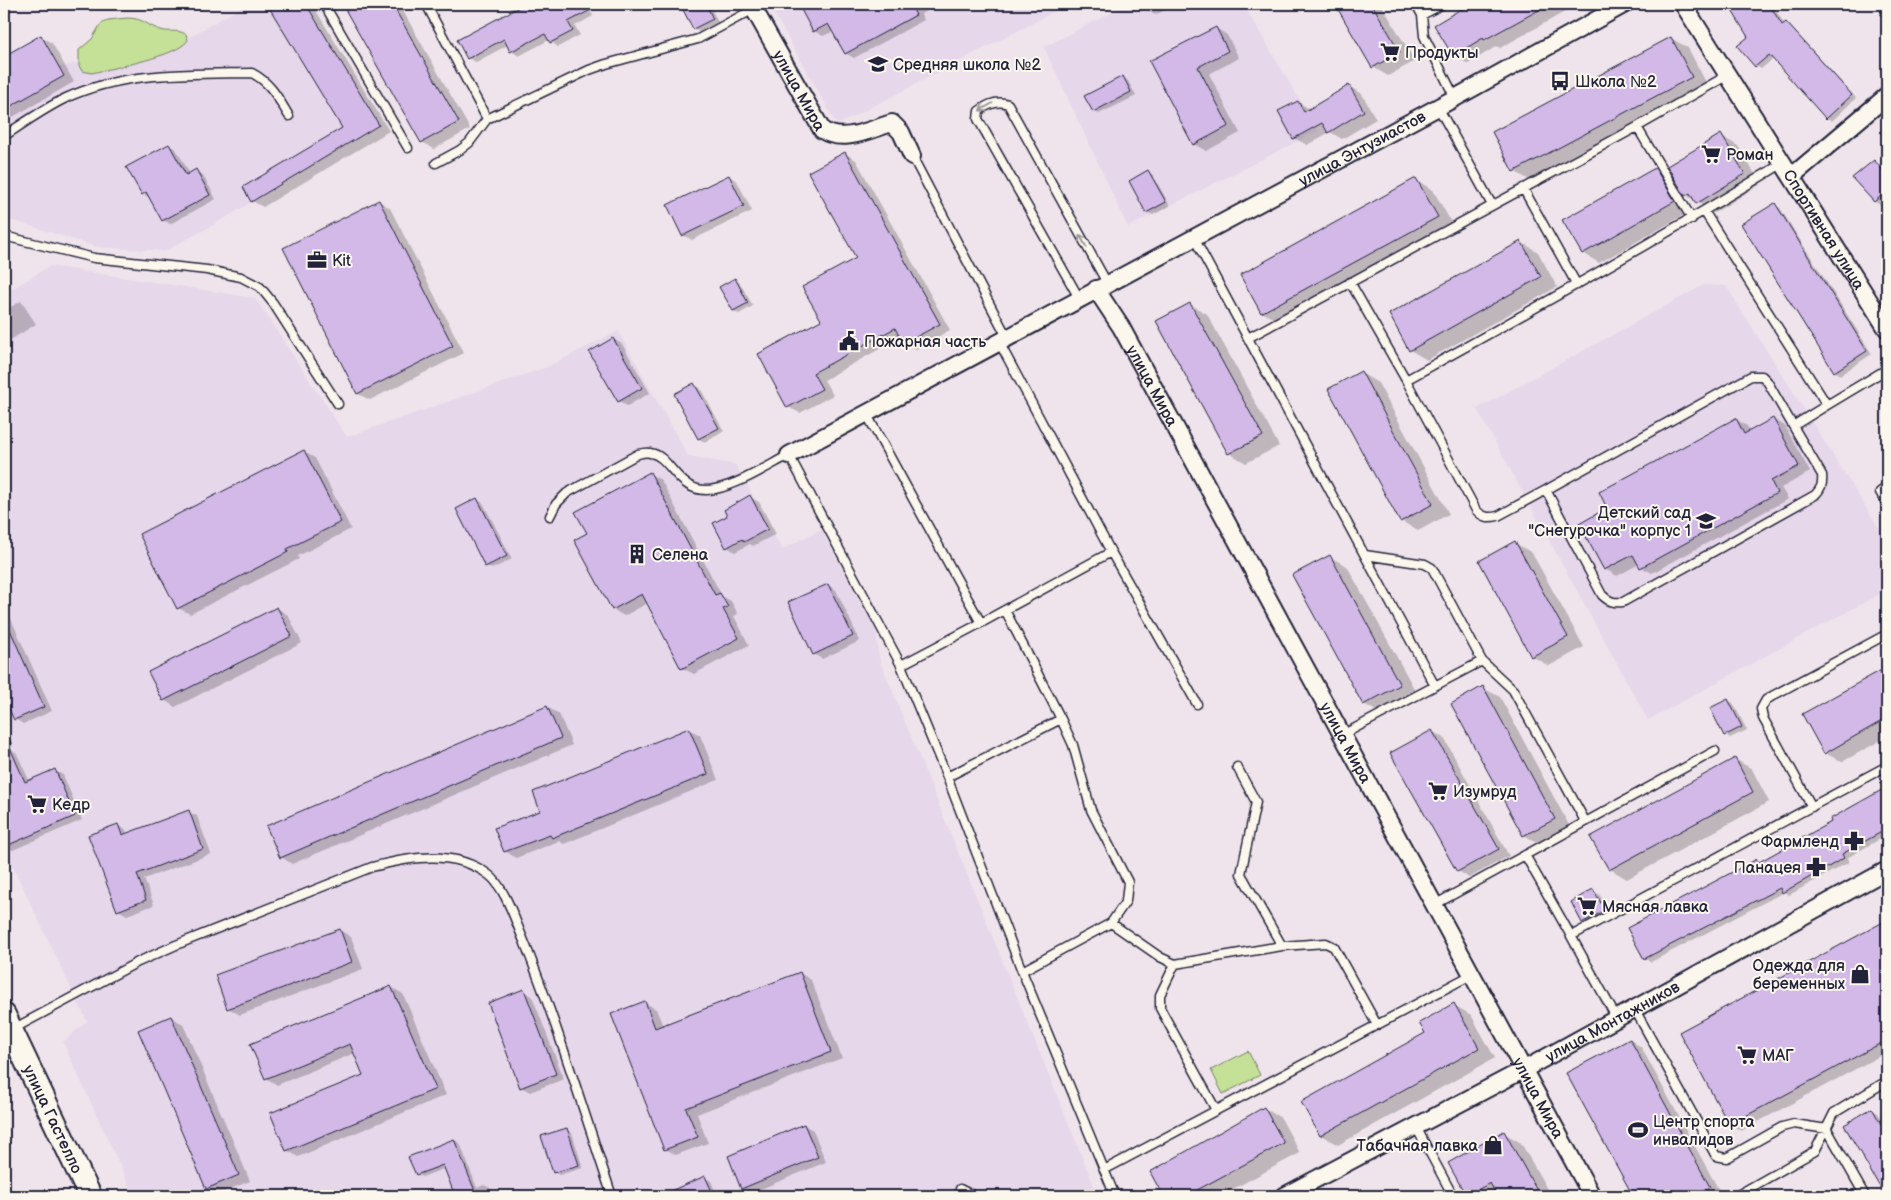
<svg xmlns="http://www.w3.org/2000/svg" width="1891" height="1200" font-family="'Balsamiq Sans',sans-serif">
<rect width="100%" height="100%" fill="#efe4eb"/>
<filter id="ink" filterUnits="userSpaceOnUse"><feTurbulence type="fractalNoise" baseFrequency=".02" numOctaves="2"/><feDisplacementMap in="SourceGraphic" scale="10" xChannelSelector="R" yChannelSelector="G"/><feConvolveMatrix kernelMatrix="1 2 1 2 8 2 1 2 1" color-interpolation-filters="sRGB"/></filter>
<g filter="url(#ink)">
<!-- built -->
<path fill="#e6d7ea" d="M247 4H306L379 125 215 224 165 251 97 247 8 219 4 214V110L64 76 59 67 182 41Z
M769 4H1069L837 125Z
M1128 4H1243L1318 131 1128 227 1044 47Z
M50 266 255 298 347 437 547 367 618 331 688 456 736 465 782 550 821 529 876 631 879 658 1098 1196H134L63 1042 87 1021 4 848V294Z
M1704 285 1726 286 1887 541V590L1648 720 1477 409Z"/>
<!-- green -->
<path fill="#c5e097" stroke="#748169" d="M127 18C144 18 147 26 161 30 170 33 177 29 186 34L188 40C179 56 112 68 92 73L82 71 79 66V50L92 39 100 25 108 20Z
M1248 1051 1260 1075 1223 1094 1211 1070Z"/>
<!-- shadow -->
<path fill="#0003" d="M269 4H312L389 131 263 207 252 201 343 128Z
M344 4H399L470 129 434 149 422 142Z
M508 4H587L593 16 575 26 580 35 558 47 549 40 519 56 511 51 508 45 476 62 468 58 512 12Z
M681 4H709L718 22 699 32 694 28Z
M799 4H941L921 14 924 20 854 58 845 53 834 31 823 36 814 31Z
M1145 4H1178L1155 15 1150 12Z
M1336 4H1381L1415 61 1388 76 1373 67Z
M1475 4H1579L1500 48 1497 46 1468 64 1454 55 1436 25Z
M1729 4H1772L1785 25 1786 24 1791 27 1856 98 1832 121 1827 118 1773 59 1761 69 1756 66 1749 38Z
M1887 23V38L1880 29Z
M1216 28 1227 35 1239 58 1209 74 1240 133 1206 151 1194 144 1151 62Z
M41 37 52 43 74 82 4 122V58Z
M1671 38 1688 48 1708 86 1531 181 1514 171Z
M1123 77 1128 81 1136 96 1099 114 1094 111Z
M1349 86 1362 94 1376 119 1342 139 1330 132 1307 145 1294 138 1298 102 1310 109Z
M1721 136 1738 146 1761 184 1714 213 1686 195Z
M169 145 176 149 190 174 196 171 203 175 216 199 170 224 163 220 150 198 143 194Z
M845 153 856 160 950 330 916 349 904 343 901 337 824 380 833 395 800 413 788 407 822 320 857 258Z
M1874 161 1879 164 1887 174V198L1880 205 1874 201Z
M1655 169 1672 179 1691 211 1599 263 1583 253Z
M1148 172 1153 175 1170 206 1153 215 1147 212Z
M729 176 737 181 752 211 692 240 683 235Z
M1416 180 1433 190 1454 227 1279 322 1262 312Z
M379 201 390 208 464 353 370 400 358 394 285 249Z
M1775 205 1780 208 1872 354 1840 375 1835 371Z
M1521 242 1538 252 1557 287 1427 360 1410 350Z
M735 280 740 283 753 306 739 314 733 311Z
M21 301 36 324 4 344V311Z
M1190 304 1207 314 1279 446 1246 463 1229 453 1158 322Z
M613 339 622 344 650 393 627 406 619 401Z
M1361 373 1378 383 1449 514 1418 531 1401 521Z
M694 384 700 388 724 431 705 442 699 439 675 395Z
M1736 419 1747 426 1750 432 1773 419 1785 426 1810 472 1781 488 1788 499 1652 573 1641 567 1639 564 1617 576 1605 569 1581 524 1609 509Z
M304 452 315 458 351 529 298 556 299 559 190 614 178 608Z
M650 474 661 480 722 596 731 601 738 614 734 616 749 645 694 674 682 668 648 603 624 616 612 609 588 534Z
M750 497 759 502 776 534 753 546 750 544 735 552 727 547 729 516Z
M477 500 483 503 512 559 492 569 486 566Z
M1515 543 1532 553 1584 647 1549 666 1532 656Z
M1330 557 1347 566 1417 694 1381 714 1364 704Z
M828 585 836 590 860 641 822 659 814 654Z
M4 603 52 711 23 724 15 719 4 695Z
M277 608 288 615 302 643 175 707 164 700Z
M1887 669V737L1842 762 1825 753 1804 715Z
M1483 688 1500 697 1571 829 1541 845 1524 835 1453 704Z
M1728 700 1733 703 1747 730 1730 738 1725 735Z
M547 707 559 714 572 745 292 864 281 857Z
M689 729 700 735 718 780 564 844 559 841 516 858 505 851 542 811Z
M1432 731 1444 738 1509 856 1469 878 1458 871Z
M10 749 17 754 30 782 55 771 63 775 82 820 13 850 5 846 4 752Z
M1735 759 1752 769 1769 802 1627 879 1610 869Z
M1887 789V835L1847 858 1849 862 1789 895 1784 892 1651 962 1645 958 1757 860 1761 863 1833 823 1831 820Z
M188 812 197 816 211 854 144 879 154 905 127 915 118 910 117 825 126 830 127 834Z
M1593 891 1599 894 1610 913 1589 925 1583 922Z
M1887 921V1052L1741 1131 1730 1124 1680 1033Z
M340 930 351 937 363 969 240 1015 228 1008Z
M800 973 811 980 842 1058 697 1114 708 1143 676 1155 665 1149 645 1003 656 1009 663 1026Z
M391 987 403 994 446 1095 298 1157 287 1150 365 1076 355 1053 277 1085 266 1078Z
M524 991 532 996 564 1079 530 1092 521 1087Z
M1454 1005 1471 1015 1495 1058 1338 1145 1321 1135Z
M171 1017 183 1024 250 1181 218 1194 207 1188Z
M1630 1040 1641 1047 1721 1194 1716 1196H1634L1568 1074Z
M1264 1108 1281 1118 1300 1153 1220 1196H1165L1152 1172Z
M1872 1110 1878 1113 1887 1130V1196L1845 1125Z
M804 1125 813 1130 826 1162 751 1193 742 1188Z
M567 1130 572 1133 583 1168 559 1175 554 1172Z
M1504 1133 1521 1143 1551 1196 1467 1195 1449 1163Z
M454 1140 460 1143 477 1188 484 1185 490 1188 493 1196H455H456L446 1168 422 1177 417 1174Z
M705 1178 711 1181 717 1196H681L678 1189Z
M1397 1189 1409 1196H1383Z"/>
<!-- building -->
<path fill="#d2b9e8" stroke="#22223b" d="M267 4H306L379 125 251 202 243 187 342 128Z
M342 4H392L459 122 421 143Z
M525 4H602L568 22 573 31 550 43 545 34 510 52 504 39 467 59 457 40Z
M680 4H706L713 19 693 29Z
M798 4H910L916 15 845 54 828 24 813 32Z
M1335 4H1372L1400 52 1372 68Z
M1473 4H1550L1484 40 1483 38 1453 56 1434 25 1461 9 1462 10Z
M1728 4H1769L1782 25 1786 22 1852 95 1826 119 1769 55 1755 67 1737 46 1748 37Z
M1216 27 1228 51 1198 67 1229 126 1193 145 1149 61Z
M41 35 64 76 4 110V56Z
M1671 37 1692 77 1513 172 1492 132Z
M1123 76 1131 92 1093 112 1084 96Z
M1349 85 1364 111 1328 133 1322 123 1293 139 1278 111 1298 101 1304 112Z
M1721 134 1745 174 1696 204 1690 193 1685 196 1667 166Z
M169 144 186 175 196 169 210 195 162 221 146 192 142 195 126 167Z
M845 152 940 324 903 344 895 328 813 373 822 389 787 408 758 354 821 320 802 287 856 258 808 172Z
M1874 160 1887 175V191L1874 202 1852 178Z
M1655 168 1675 201 1582 254 1562 220Z
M1148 170 1166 202 1146 213 1129 181Z
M729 175 744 206 682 236 667 205Z
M1416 178 1438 217 1261 313 1240 275Z
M379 200 453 346 357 394 283 248Z
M1775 203 1867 351 1834 372 1741 224Z
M1521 241 1541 277 1409 351 1389 314Z
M735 278 748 303 733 311 719 287Z
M1190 303 1263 436 1228 454 1156 321Z
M613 338 642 388 618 402 589 352Z
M1361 371 1433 504 1400 522 1328 389Z
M694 383 719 428 698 439 674 394Z
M1736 418 1744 434 1773 418 1799 466 1771 481 1777 493 1640 568 1633 555 1604 570 1579 524 1607 508 1599 492Z
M304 450 341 522 287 549 288 552 177 609 139 534Z
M650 472 715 595 720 593 728 607 723 609 739 638 681 669 642 594 612 610 574 540 587 533 575 512Z
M750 495 768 529 744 542 742 539 726 548 713 523 727 516 724 510Z
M477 498 507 556 485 567 456 509Z
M1515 541 1568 637 1531 657 1479 561Z
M1330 555 1400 685 1363 705 1292 575Z
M828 584 853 636 813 655 788 602Z
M277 607 292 636 163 701 148 672Z
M4 616 44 707 14 720 4 698Z
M1887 667V718L1824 754 1802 714Z
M1483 686 1555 819 1523 836 1451 704Z
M1728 699 1742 727 1724 736 1710 708Z
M547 706 561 738 280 858 266 826Z
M689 728 708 774 552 838 550 835 504 852 494 828 540 811 533 792Z
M1432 730 1499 849 1457 872 1390 753Z
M10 748 25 782 55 769 75 816 4 847V751Z
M1735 758 1753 792 1609 870 1590 837Z
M1887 787V829L1842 854 1844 858 1782 893 1780 888 1644 959 1627 928 1757 859 1759 862 1831 822 1830 819Z
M189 810 203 849 137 874 146 900 117 911 88 835 118 824 122 835Z
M1593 889 1605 910 1582 923 1571 902Z
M1887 920V1040L1729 1125 1679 1032Z
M340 929 352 962 227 1009 215 975Z
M800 972 831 1052 686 1108 698 1137 664 1150 611 1014 645 1001 655 1028Z
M391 986 436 1089 286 1151 270 1113 363 1075 350 1044 265 1079 250 1044Z
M524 989 556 1074 520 1088 488 1003Z
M1454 1003 1479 1048 1320 1136 1301 1102 1425 1033 1419 1023Z
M171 1016 239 1175 206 1189 138 1030Z
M1630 1039 1710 1187 1693 1196H1633L1566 1073Z
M1264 1107 1284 1143 1186 1196H1163L1150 1172Z
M1872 1108 1887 1135V1196H1885L1844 1125Z
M804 1124 818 1157 741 1189 728 1156Z
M567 1128 579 1165 553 1173 541 1136Z
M1504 1131 1540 1196H1497L1490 1183 1466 1196 1448 1163Z
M454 1139 477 1196H455L443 1165 416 1175 408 1157Z
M705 1176 714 1196H659Z"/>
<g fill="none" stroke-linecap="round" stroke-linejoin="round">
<defs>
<path id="lane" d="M324 4 408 148
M426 4 487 119
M1416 4 1422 15 1424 36 1455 98
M1422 15 1443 4
M1438 107 1492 205
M1637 127 1692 219
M4 136C24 123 45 108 66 98 124 71 190 74 252 73 271 83 278 98 289 116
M912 156 1007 337
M436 163 460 150 469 143 487 119 589 70 606 64 698 39 754 9
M1523 188 1577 285
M1704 211 1827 405 1887 369
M4 236 94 258 207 270 241 277 260 287 273 303 338 404
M1194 238 1435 686
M1350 282 1406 380C1533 310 1659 239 1783 163
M1079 298 978 119 979 111C988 104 997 100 1008 104L1107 283
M1248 338 1637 127 1728 75
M1406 380 1476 510C1483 518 1489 518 1498 516L1546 490
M866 413 981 623 1111 552 999 342
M1793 426 1822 475C1823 484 1821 489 1815 495L1623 602C1614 603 1609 602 1602 595L1546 490 1751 376H1762L1767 381 1793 426 1827 405
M1887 487 1880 492 1887 504
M550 516 556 504 567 493 638 454C642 453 647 452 650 453 672 455 677 497 715 489 740 484 766 467 789 455L901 665 947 777 1022 971 1111 923 1126 901 1128 882 1091 810 1073 745 1061 719 1005 610
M1111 552 1197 704
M1482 661 1513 690 1585 821
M901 665 981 623
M1342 735 1482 661 1432 568 1425 564 1365 555
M4 745 6 744
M1237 767 1256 802 1241 874 1282 946 1326 943 1334 947 1377 1025
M947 777 1061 719
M1812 807 1763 718 1761 709 1766 700 1774 695 1887 634
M1525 855 1571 936 1887 766
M1434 905 1715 751
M1111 923 1160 957 1175 964 1282 946
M1571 936 1616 1017
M1175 964 1160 995V1008L1216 1110
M1022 971 1115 1196
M1634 1008 1716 1156 1727 1158 1782 1127 1794 1124 1827 1129 1865 1196
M13 1029 138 962 176 945 372 867C410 857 455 849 489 875 505 887 516 923 524 941 557 1024 583 1109 611 1193
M1416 1127 1453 1196
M1104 1170 1471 975
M960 1189 974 1196
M1736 1196 1815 1151 1834 1113 1887 1081"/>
<g id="street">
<path id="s1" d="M751 4 822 130C843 144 871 129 892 123L901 132 912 156"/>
<path id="s2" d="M1683 4 1887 329"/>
<path d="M1792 176 1887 96"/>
<path id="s3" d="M1096 289 1121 327 1592 1196"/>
<path id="s4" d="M789 455 1455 98 1625 4"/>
<path id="s5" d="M1284 1196 1523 1070 1887 870"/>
</g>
<g id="secondary">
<path id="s6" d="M4 1015 90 1196"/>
</g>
</defs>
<!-- lane casing -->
<use href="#lane" stroke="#22223b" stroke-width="11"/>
<!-- street casing -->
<use href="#street" stroke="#22223b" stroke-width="20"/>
<!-- secondary casing -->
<use href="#secondary" stroke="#22223b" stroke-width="26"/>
<!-- lane -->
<use href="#lane" stroke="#fbf7ec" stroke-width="8"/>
<!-- street -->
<use href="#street" stroke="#fbf7ec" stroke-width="16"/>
<!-- secondary -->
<use href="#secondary" stroke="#fbf7ec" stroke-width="22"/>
</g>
<!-- one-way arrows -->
<defs><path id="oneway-shaft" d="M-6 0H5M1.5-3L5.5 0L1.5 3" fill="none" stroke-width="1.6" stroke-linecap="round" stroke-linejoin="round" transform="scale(1.25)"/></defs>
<g stroke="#99979c">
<use href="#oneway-shaft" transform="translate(986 107) rotate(150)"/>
<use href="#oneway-shaft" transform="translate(1083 241) rotate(-119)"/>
</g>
</g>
<!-- icons -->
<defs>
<symbol id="supermarket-bare" viewBox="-9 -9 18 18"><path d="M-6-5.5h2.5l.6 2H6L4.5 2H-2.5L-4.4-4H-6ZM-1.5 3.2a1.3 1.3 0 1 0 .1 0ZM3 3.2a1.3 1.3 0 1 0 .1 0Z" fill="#22223b" stroke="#fbf7ec" stroke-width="2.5" paint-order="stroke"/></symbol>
<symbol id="school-bare" viewBox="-9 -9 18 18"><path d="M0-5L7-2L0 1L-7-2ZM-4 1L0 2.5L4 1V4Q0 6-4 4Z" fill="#22223b" stroke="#fbf7ec" stroke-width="2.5" paint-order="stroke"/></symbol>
<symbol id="bus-bare" viewBox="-9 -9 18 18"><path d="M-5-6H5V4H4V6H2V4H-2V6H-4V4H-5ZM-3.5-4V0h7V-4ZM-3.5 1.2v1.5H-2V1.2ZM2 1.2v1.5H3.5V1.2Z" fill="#22223b" stroke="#fbf7ec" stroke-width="2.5" paint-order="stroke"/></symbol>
<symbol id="office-bare" viewBox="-9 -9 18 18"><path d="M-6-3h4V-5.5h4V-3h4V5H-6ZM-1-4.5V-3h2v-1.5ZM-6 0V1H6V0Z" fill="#22223b" stroke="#fbf7ec" stroke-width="2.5" paint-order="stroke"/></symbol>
<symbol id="civic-bare" viewBox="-9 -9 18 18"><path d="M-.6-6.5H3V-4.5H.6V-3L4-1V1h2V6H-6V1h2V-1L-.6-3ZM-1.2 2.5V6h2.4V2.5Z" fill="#22223b" stroke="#fbf7ec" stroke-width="2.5" paint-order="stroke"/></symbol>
<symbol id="building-bare" viewBox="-9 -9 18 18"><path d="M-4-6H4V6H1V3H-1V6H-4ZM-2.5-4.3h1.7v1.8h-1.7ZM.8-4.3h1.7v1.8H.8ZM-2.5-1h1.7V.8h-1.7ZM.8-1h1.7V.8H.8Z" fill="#22223b" stroke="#fbf7ec" stroke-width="2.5" paint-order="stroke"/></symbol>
<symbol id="pharmacy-bare" viewBox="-9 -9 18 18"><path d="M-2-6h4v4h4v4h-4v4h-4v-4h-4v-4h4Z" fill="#22223b" stroke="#fbf7ec" stroke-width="2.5" paint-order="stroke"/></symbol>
<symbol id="shop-bare" viewBox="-9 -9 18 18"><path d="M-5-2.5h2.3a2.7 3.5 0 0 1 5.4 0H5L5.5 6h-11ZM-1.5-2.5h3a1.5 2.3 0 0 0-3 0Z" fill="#22223b" stroke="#fbf7ec" stroke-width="2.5" paint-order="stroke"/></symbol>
<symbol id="stadium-bare" viewBox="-9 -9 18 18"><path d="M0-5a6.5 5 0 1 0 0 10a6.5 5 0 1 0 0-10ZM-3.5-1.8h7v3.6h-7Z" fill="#22223b" stroke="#fbf7ec" stroke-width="2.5" paint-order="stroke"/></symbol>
</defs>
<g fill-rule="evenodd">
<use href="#supermarket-bare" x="1376" y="38" width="28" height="28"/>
<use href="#school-bare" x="864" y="50" width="28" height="28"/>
<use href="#bus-bare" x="1546" y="67" width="28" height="28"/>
<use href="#supermarket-bare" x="1697" y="140" width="28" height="28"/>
<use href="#office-bare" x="303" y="246" width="28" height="28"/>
<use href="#civic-bare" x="835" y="327" width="28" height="28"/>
<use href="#school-bare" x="1692" y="507" width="28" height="28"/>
<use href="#building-bare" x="623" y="540" width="28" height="28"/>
<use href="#supermarket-bare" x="1424" y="777" width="28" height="28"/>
<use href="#supermarket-bare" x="23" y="790" width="28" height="28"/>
<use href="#pharmacy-bare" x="1840" y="827" width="28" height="28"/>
<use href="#pharmacy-bare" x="1802" y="853" width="28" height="28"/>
<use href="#supermarket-bare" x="1573" y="892" width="28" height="28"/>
<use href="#shop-bare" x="1846" y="960" width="28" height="28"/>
<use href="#supermarket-bare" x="1733" y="1041" width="28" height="28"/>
<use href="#stadium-bare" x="1624" y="1116" width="28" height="28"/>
<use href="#shop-bare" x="1479" y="1131" width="28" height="28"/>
</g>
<g text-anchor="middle" stroke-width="4" stroke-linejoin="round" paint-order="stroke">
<!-- poi labels -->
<g font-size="16" fill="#22223b" stroke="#fbf7ec" text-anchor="start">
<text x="1405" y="58">Продукты</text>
<text x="893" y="70">Средняя школа №2</text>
<text x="1575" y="87">Школа №2</text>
<text x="1726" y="160">Роман</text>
<text x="332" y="266">Kit</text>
<text x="864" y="347">Пожарная часть</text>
<text x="1691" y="518" text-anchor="end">Детский сад<tspan x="1691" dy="18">"Снегурочка" корпус 1</tspan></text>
<text x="652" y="560">Селена</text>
<text x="1453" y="797">Изумруд</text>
<text x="52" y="810">Кедр</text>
<text x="1839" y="847" text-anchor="end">Фармленд</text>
<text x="1801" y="873" text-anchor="end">Панацея</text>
<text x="1602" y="912">Мясная лавка</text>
<text x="1845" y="971" text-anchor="end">Одежда для<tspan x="1845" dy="18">беременных</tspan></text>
<text x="1762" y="1061">МАГ</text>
<text x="1653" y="1127">Центр спорта<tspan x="1653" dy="18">инвалидов</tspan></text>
<text x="1478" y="1151" text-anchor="end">Табачная лавка</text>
</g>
<!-- street labels -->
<g font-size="16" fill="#22223b" stroke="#fbf7ec">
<text dy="6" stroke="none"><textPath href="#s1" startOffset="99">улица Мира</textPath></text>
<text dy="6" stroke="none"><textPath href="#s4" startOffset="650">улица Энтузиастов</textPath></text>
<text dy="6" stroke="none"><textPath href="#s2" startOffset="266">Спортивная улица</textPath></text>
<text dy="6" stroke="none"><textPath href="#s3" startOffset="112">улица Мира</textPath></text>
<text dy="6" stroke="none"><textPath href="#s3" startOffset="518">улица Мира</textPath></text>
<text dy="6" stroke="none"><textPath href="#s5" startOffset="372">улица Монтажников</textPath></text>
<text dy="6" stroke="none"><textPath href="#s3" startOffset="922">улица Мира</textPath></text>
<text dy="6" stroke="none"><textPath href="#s6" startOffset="115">улица Гастелло</textPath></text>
</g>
</g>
<!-- margin -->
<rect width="1891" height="1200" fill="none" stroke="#fbf7ec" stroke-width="20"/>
<rect x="10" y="10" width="1871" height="1180" fill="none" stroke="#22223b" stroke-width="2" filter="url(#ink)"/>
</svg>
